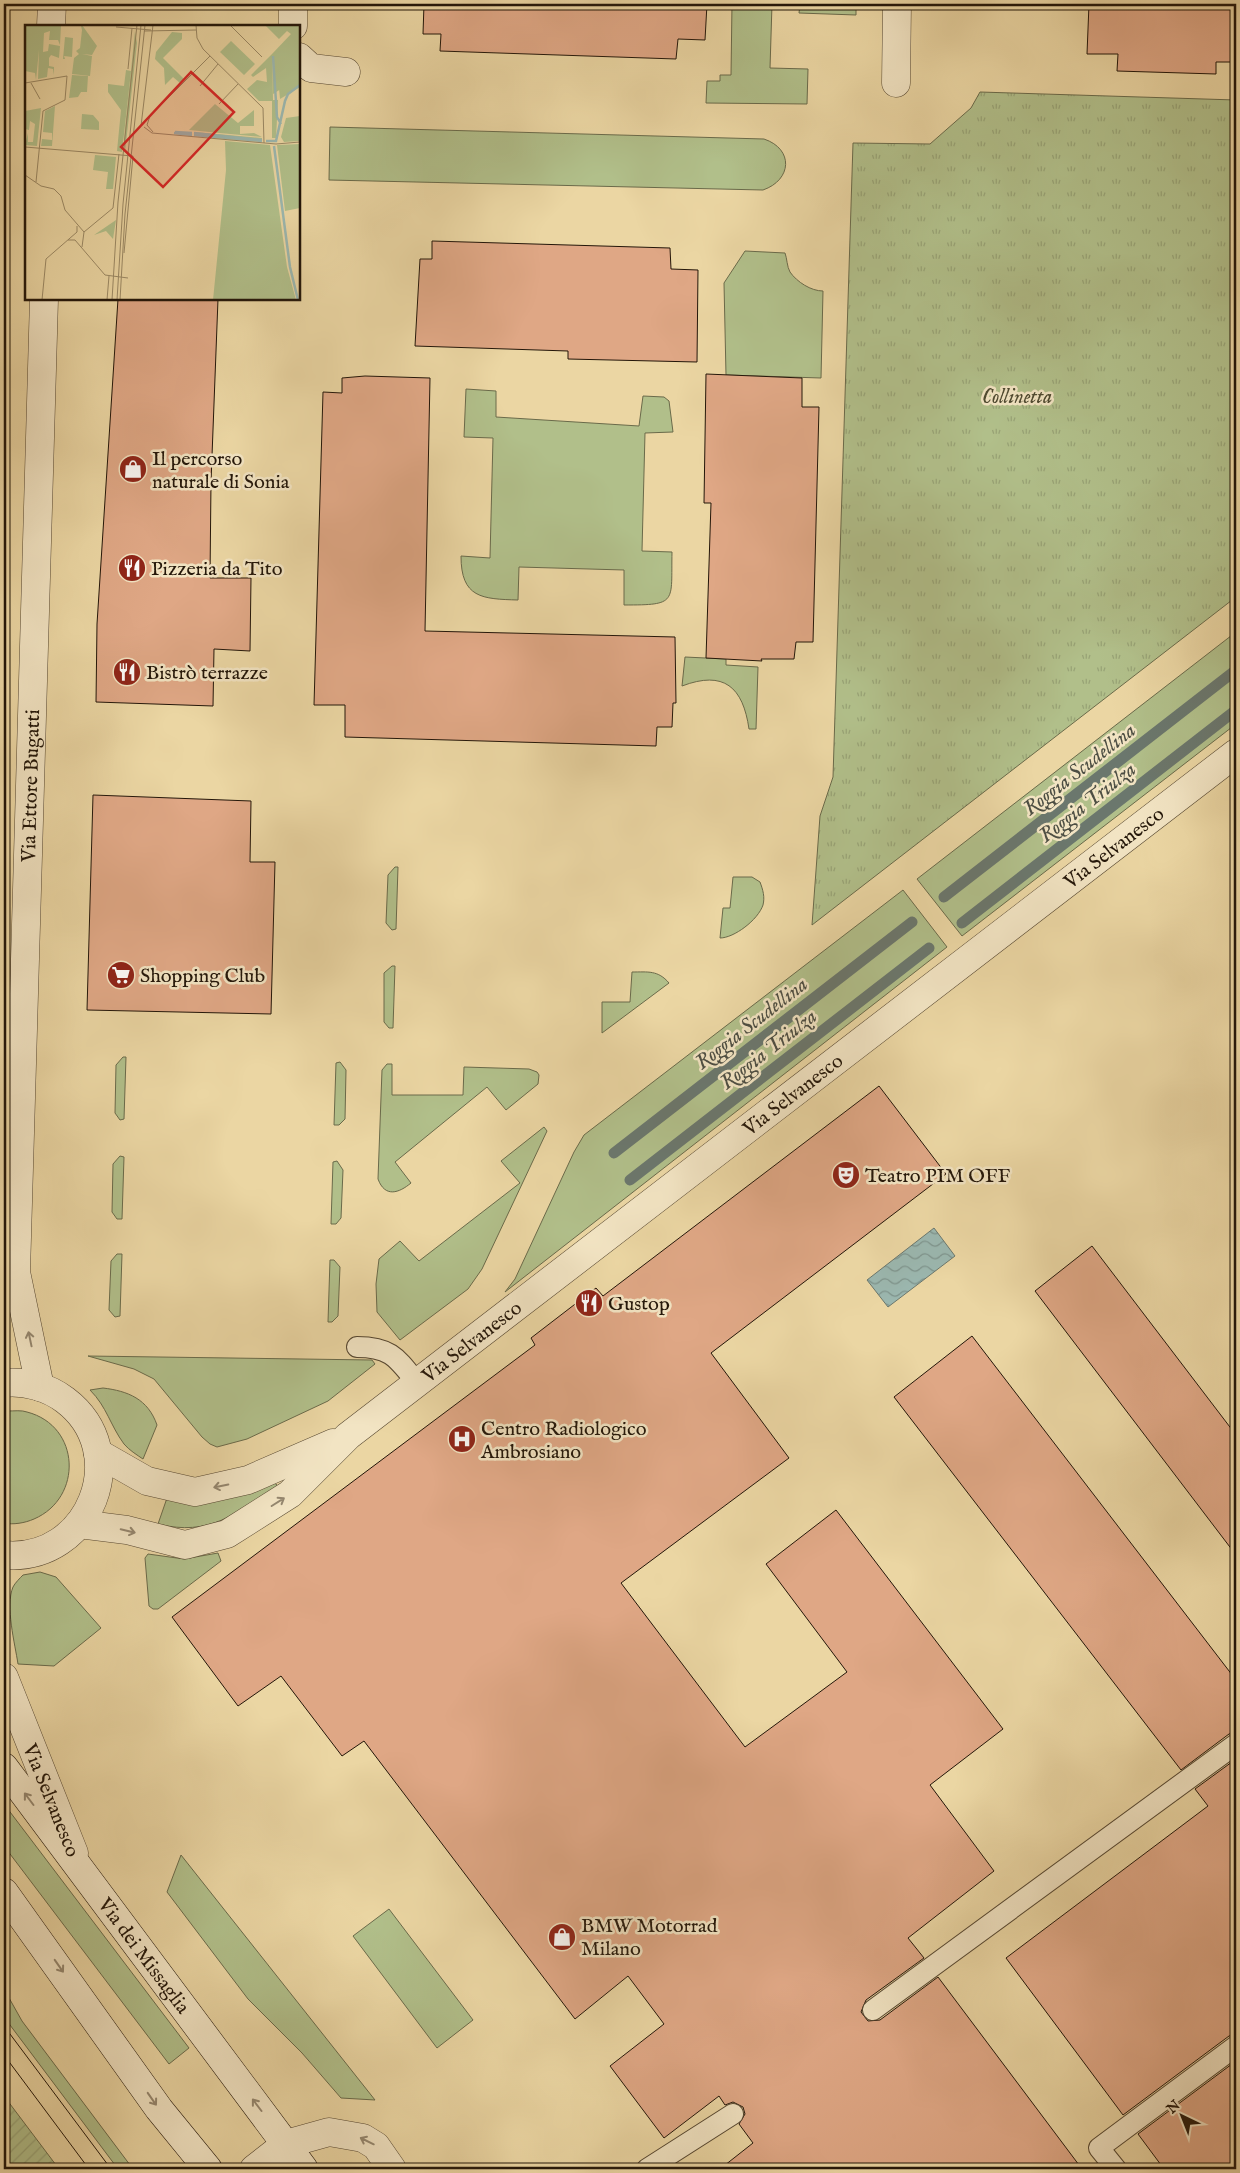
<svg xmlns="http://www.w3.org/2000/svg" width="1240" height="2173" font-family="'IM FELL English',serif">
<defs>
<pattern id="park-tufts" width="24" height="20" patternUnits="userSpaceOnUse" patternTransform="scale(1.25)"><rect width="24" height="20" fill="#b1bf8a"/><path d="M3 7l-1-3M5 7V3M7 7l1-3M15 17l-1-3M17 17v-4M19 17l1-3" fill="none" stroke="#98a376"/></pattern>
<pattern id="garden-furrows" width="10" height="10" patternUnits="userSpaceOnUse" patternTransform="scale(1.25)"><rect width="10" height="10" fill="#b1bf8a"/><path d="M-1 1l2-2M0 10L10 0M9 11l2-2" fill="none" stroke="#98a376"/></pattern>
<pattern id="water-waves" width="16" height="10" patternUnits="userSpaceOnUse" patternTransform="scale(1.25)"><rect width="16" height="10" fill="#9bb7af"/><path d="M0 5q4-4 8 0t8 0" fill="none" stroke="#7e948d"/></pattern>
</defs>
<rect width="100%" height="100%" fill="#ebd6a3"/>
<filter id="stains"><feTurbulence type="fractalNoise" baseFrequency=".004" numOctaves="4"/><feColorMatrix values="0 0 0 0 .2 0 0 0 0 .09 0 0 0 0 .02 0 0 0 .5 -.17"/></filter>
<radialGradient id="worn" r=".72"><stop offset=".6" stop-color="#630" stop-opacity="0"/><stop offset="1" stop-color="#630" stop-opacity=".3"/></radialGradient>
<!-- grass -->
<path fill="#b1bf8a" stroke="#6a6a4a" d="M732 4H772L770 68 808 69 807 104 706 103 707 81H720V75H731Z
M800 4H856V15L799 13Z
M330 127 764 139C794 149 792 180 763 190L329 180Z
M745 251 785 253C787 258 787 267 790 272 797 282 811 291 823 291L821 378 726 375 724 283Z
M466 389 496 391V417L639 426 643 396 664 397 669 401 673 432 645 433 642 551 672 552C671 603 678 605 624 605V570L519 567 518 600C482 599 461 598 461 556L490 558 493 438 464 437Z
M1236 632V724L962 936 917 879Z
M685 657 726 659V665L758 667 756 729H749C743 687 724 670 682 686Z
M395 867H398L396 929 392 930 386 923 388 875Z
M733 877H752L760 882C763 890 765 897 763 905 758 920 734 938 720 938L723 908H730Z
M903 890 947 947 505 1292 515 1279 574 1152 584 1135Z
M392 966H395L393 1028H389L384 1022V973Z
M632 972C648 972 658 970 669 983L602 1033V1002H630Z
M123 1057H126L124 1119 120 1120 115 1113 116 1065Z
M340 1062 346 1070 345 1119 339 1125H334L336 1063Z
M387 1064H392V1095H463L464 1067 529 1069 537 1072 539 1075 538 1084 506 1110 487 1087 395 1162 411 1183C399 1193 385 1198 378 1179L382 1070Z
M544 1127 547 1131 482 1269 468 1289 400 1340 377 1312 376 1284 379 1259 400 1241 419 1261 520 1183 501 1161Z
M120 1156 124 1157 122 1219H117L112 1212 113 1164Z
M337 1161 343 1170 341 1218 336 1224H331L333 1162Z
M117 1254H122L120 1316 115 1317 109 1310 111 1261Z
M330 1260H334L340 1267 338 1316 332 1322H328Z
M88 1356 372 1360 375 1364 328 1401 247 1439 217 1447 210 1444 202 1437 154 1379 134 1369Z
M103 1388C128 1391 148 1399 157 1425L143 1459C137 1455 129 1450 124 1444 110 1425 107 1407 90 1390Z
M8 1411C14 1411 22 1410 27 1412 81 1426 83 1498 34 1519 25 1523 13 1525 4 1523V1412Z
M273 1482 277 1485V1488C235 1513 210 1537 158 1524L167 1498Z
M218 1553 221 1561 158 1609H153L149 1606 145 1558 148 1554 184 1559Z
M40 1572 56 1577 101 1628 54 1666 18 1664C15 1644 5 1606 13 1587 15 1583 20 1578 23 1575Z
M4 1804 189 2048 169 2064 4 1846Z
M181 1855 375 2100 341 2098 302 2053 248 1999 167 1892Z
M389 1909 473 2020 437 2048 353 1936Z
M4 1989 22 2021 133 2169H118L4 2017Z"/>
<!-- park -->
<path fill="url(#park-tufts)" stroke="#6a6a4a" d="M980 92 1236 100V597L812 925 820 816 833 777 853 143 930 144 971 108Z"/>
<!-- garden -->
<path fill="url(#garden-furrows)" stroke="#6a6a4a" d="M4 2096 59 2169H4Z"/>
<!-- water -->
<path fill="url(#water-waves)" stroke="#6b776d" d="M934 1228 955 1256 888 1307 867 1280Z"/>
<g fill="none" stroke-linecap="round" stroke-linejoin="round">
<!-- stream -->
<path stroke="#6b776d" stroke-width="11" d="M944 897 1236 670
M962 923 1236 710
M614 1153 912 922
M630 1180 929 948"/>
</g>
<!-- building -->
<path fill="#dfa785" stroke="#231609" d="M424 4H707L705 40 678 39 676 59 440 51 441 34H423Z
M1089 4H1236V62H1216V74L1117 71 1118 54H1087Z
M432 241 670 248 671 269 698 270 697 362 568 359V351L415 346 420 259H432Z
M118 299H218L211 482 210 578H251L250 651 214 649 213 706 96 702 97 624Z
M706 374 802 378V407H819L813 642H796L794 659H761L762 661 706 658 711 503H704Z
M365 376 430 378 425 631 675 637 676 703H673L672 727H657L656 746 345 737V705H314L323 392 342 393V378Z
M93 795 251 801 250 862H275L271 1014 87 1010Z
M879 1086 946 1174 711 1353 789 1458 621 1583 745 1747 847 1672 766 1564 836 1510 1003 1729 930 1785 994 1871 908 1938 924 1958 866 2000 861 2012 868 2021 880 2020 938 1977 1082 2169H720L753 2143 739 2124 745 2114 743 2107 733 2102 725 2105 719 2096 664 2138 610 2066 664 2024 628 1976 575 2019 364 1741 342 1756 281 1676 238 1706 172 1617 535 1345 531 1338 596 1288 603 1296Z
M1092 1246 1236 1435V1555L1035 1291Z
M972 1336 1236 1680V1732L1229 1734 1181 1770 894 1397Z
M1236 1759V2034L1229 2036 1123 2115 1006 1958 1208 1806 1195 1789Z
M1236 2061V2169H1164L1138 2134Z"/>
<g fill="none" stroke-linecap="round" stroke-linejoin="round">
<defs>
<path id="lane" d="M357 1347C391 1347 397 1358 417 1383
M873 2010 1236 1744
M647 2169 733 2114
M1116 2169 1099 2148 1236 2046"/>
<g id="street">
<path d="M51 26 52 4"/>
<path d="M293 26V4"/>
<path d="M299 57 311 68 346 72"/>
<path d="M896 83 897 4"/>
<path d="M4 1383C25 1381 48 1387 65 1400 134 1452 90 1563 4 1555"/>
<path id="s1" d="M40 1387 16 1272 44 299"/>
<path d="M98 1453 147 1481 195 1492 248 1480 333 1443"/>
<path id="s2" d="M79 1524 127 1530 185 1545 227 1534 290 1494 348 1436 1236 753"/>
<path d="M4 1677 74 1853"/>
<path d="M254 2169 286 2144 329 2132 363 2138 376 2146 392 2169"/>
</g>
<g id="secondary">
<path id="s3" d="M4 1767 304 2169"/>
<path d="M4 1892 159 2109 208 2169"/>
</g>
</defs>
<!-- lane casing -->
<use href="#lane" stroke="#554630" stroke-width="22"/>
<!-- street casing -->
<use href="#street" stroke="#554630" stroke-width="29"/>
<!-- secondary casing -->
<use href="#secondary" stroke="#231609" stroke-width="29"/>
<!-- lane -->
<use href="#lane" stroke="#f2e4c3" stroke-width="20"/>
<!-- street -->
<use href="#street" stroke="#f2e4c3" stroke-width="28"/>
<!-- secondary -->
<use href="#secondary" stroke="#f2e4c3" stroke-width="28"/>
<!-- tram -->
<path stroke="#231609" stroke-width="1" d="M4 2026 111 2169
M4 2055 89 2169"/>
</g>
<!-- one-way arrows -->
<defs><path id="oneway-shaft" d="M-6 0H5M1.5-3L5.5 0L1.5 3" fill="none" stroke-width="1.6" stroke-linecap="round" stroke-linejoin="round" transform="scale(1.25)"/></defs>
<g stroke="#95876f">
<use href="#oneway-shaft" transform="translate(30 1339) rotate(-102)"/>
<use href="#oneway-shaft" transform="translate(221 1486) rotate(168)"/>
<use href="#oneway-shaft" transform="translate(278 1502) rotate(-32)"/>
<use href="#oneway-shaft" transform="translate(128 1531) rotate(13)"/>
<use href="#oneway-shaft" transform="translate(29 1799) rotate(-127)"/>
<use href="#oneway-shaft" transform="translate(59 1966) rotate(55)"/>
<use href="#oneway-shaft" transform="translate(152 2099) rotate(55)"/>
<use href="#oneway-shaft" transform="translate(257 2105) rotate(-127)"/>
<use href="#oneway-shaft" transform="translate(367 2141) rotate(-154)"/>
</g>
<!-- icons -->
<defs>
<symbol id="shop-disc" viewBox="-11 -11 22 22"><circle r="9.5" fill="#8f2418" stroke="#f2e4c3"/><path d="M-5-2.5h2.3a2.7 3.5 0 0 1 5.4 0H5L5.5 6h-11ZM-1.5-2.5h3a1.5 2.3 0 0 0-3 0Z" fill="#fff"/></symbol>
<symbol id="restaurant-disc" viewBox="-11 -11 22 22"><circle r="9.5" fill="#8f2418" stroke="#f2e4c3"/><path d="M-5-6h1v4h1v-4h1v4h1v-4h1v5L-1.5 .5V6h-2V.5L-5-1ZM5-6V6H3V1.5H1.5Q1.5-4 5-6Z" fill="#fff"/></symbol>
<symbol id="supermarket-disc" viewBox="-11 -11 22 22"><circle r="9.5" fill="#8f2418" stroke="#f2e4c3"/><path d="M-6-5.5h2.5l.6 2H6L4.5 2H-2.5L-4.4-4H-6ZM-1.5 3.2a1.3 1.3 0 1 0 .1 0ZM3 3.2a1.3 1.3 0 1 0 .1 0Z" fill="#fff"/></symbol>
<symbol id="theatre-disc" viewBox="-11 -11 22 22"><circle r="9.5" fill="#8f2418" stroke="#f2e4c3"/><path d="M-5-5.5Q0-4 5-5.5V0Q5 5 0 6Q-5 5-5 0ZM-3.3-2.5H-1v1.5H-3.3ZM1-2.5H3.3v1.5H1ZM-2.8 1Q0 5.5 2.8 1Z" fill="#fff"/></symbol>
<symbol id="hospital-disc" viewBox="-11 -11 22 22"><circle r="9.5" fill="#8f2418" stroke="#f2e4c3"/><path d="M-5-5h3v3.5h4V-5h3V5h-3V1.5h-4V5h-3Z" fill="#fff"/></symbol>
</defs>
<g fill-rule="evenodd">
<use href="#shop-disc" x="117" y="453" width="32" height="32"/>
<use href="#restaurant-disc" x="116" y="552" width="32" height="32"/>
<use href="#restaurant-disc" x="111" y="656" width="32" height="32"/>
<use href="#supermarket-disc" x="105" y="959" width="32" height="32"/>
<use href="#theatre-disc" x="830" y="1159" width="32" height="32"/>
<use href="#restaurant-disc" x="573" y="1287" width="32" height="32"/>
<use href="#hospital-disc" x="446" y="1423" width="32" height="32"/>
<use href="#shop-disc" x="546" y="1921" width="32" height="32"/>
</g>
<g text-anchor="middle" stroke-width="5" stroke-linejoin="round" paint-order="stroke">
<!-- park labels -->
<g font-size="20" font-style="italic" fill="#4e4930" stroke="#f2e4c3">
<text x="1017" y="403">Collinetta</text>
</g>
<!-- poi labels -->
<g font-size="20" fill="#231609" stroke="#f2e4c3" text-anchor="start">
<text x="152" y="465">Il percorso<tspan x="152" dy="23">naturale di Sonia</tspan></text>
<text x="151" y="575">Pizzeria da Tito</text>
<text x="146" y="679">Bistrò terrazze</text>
<text x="140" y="982">Shopping Club</text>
<text x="865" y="1182">Teatro PIM OFF</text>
<text x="608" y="1310">Gustop</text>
<text x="481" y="1435">Centro Radiologico<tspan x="481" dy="23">Ambrosiano</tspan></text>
<text x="581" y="1932">BMW Motorrad<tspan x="581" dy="23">Milano</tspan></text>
</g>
<!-- street labels -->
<g font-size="20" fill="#231609" stroke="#f2e4c3">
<text dy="7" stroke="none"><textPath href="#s1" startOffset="604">Via Ettore Bugatti</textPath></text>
<text dy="7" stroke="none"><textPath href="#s2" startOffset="1274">Via Selvanesco</textPath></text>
<text dy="7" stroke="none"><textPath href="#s2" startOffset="869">Via Selvanesco</textPath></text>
<text dy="7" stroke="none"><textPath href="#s2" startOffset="464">Via Selvanesco</textPath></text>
<text transform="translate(52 1800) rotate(68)" y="7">Via Selvanesco</text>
<text dy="7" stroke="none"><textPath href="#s3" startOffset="235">Via dei Missaglia</textPath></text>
</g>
<!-- water labels -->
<g font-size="21" font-style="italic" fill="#4d4e43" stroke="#f2e4c3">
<text transform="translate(1079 769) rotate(-38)" y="7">Roggia Scudellina</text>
<text transform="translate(1087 802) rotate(-38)" y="7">Roggia Triulza</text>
<text transform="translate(751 1023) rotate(-38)" y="7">Roggia Scudellina</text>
<text transform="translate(768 1049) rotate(-38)" y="7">Roggia Triulza</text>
</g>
</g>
<!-- overview -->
<g transform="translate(25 25)">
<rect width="275" height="275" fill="#ebd6a3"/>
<path d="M0 0H36L35 20 33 15H24L25 6 19 8 18 27 23 26 24 19 35 21 34 33 26 30 24 33V41L29 42V50L28 44 23 43 22 52 13 54 14 25 11 55 10 48 0 46ZM42 0H57L72 21 67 30 57 29 67 31 65 51 47 49 49 33 54 29 51 26 55 23 57 5 56 1ZM110 6 112 18 100 127 99 114ZM40 12 48 13 47 32 39 31 40 34H38ZM247 29 248 75H253L251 113H247V76H234L222 64 232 55 242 57 241 43 228 52 226 50ZM16 83 12 121 0 120 3 108V117H8L10 99 5 96 4 105 0 104V86ZM275 91V116L259 117 256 112 261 93ZM169 107 237 113V116L169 110ZM200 116 245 120 262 242 271 275H188L201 145ZM275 119V183L260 186 252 120ZM70 130 91 132 88 164H81L83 147 68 145ZM91 195 88 214 81 206 69 210Z" fill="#b1bf8a"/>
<path d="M275 2V62L255 74 254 63Z" fill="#b1bf8a"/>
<path d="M240 0H275V52L248 69 247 29 266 9 262 6 254 14ZM147 7 157 8V14L138 33 159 54 155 58 148 52 140 60 139 43 130 34 131 27ZM47 50 63 51 62 67H56L53 72 44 73ZM190 79 213 98 229 85V101H215V109L229 108 237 112 164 105Z" fill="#b1bf8a"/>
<path d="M206 16 230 39 219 50 195 27ZM101 45 106 46 97 127 92 126 96 85 83 67V59L99 61ZM30 81 27 121H16L17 114 27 115V108L18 107 20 86ZM57 89 68 90 74 97V105L56 104Z" fill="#b1bf8a"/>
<path fill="none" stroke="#9bb7af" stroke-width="2.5" d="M248 31 252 92 256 99M150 107 167 108M149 108 167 110M169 108 237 115M169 110 237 116M241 116H251L260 76 263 69 275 60M249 121 265 242 273 275"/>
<path fill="none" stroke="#9b8965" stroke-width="1" d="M171 0 172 13 178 24 238 83 239 118M205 0 237 32M91 2 126 5M119 6 171 5M103 44 107 3M0 58 42 51 40 75 18 86 11 157M6 58 15 74M175 61 193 39M194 79 213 59M116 101 128 0M119 102 127 108 251 119 275 117M128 107 122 100 125 91 185 31M0 122 108 131 99 228M0 150 16 161 29 164 36 171 40 185 59 207 57 222M59 207 88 183 94 129M43 215H50L80 250 103 253M17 275 21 234 52 207V201M82 275 84 251M87 275 93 177 112 0M92 275 98 179 116 0M95 275 100 189 120 0"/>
<path fill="#d62828" fill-opacity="0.15" stroke="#d62828" stroke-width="2.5" d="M166 47 209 87 138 162 96 122Z"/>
<rect width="275" height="275" fill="none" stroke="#231609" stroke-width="2.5"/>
</g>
<!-- margin -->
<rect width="1240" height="2173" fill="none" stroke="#ebd6a3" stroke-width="20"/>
<rect x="5" y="5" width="1230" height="2163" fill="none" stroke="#231609" stroke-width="2.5"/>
<rect x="10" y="10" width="1220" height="2153" fill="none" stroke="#231609"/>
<!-- north arrow -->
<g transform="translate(1182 2116) rotate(317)" stroke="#f2e4c3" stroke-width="4" paint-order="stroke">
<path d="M0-4L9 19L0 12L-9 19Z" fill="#231609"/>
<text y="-8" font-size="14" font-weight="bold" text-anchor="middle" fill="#231609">N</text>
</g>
<rect width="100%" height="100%" filter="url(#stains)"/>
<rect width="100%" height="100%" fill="url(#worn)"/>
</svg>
